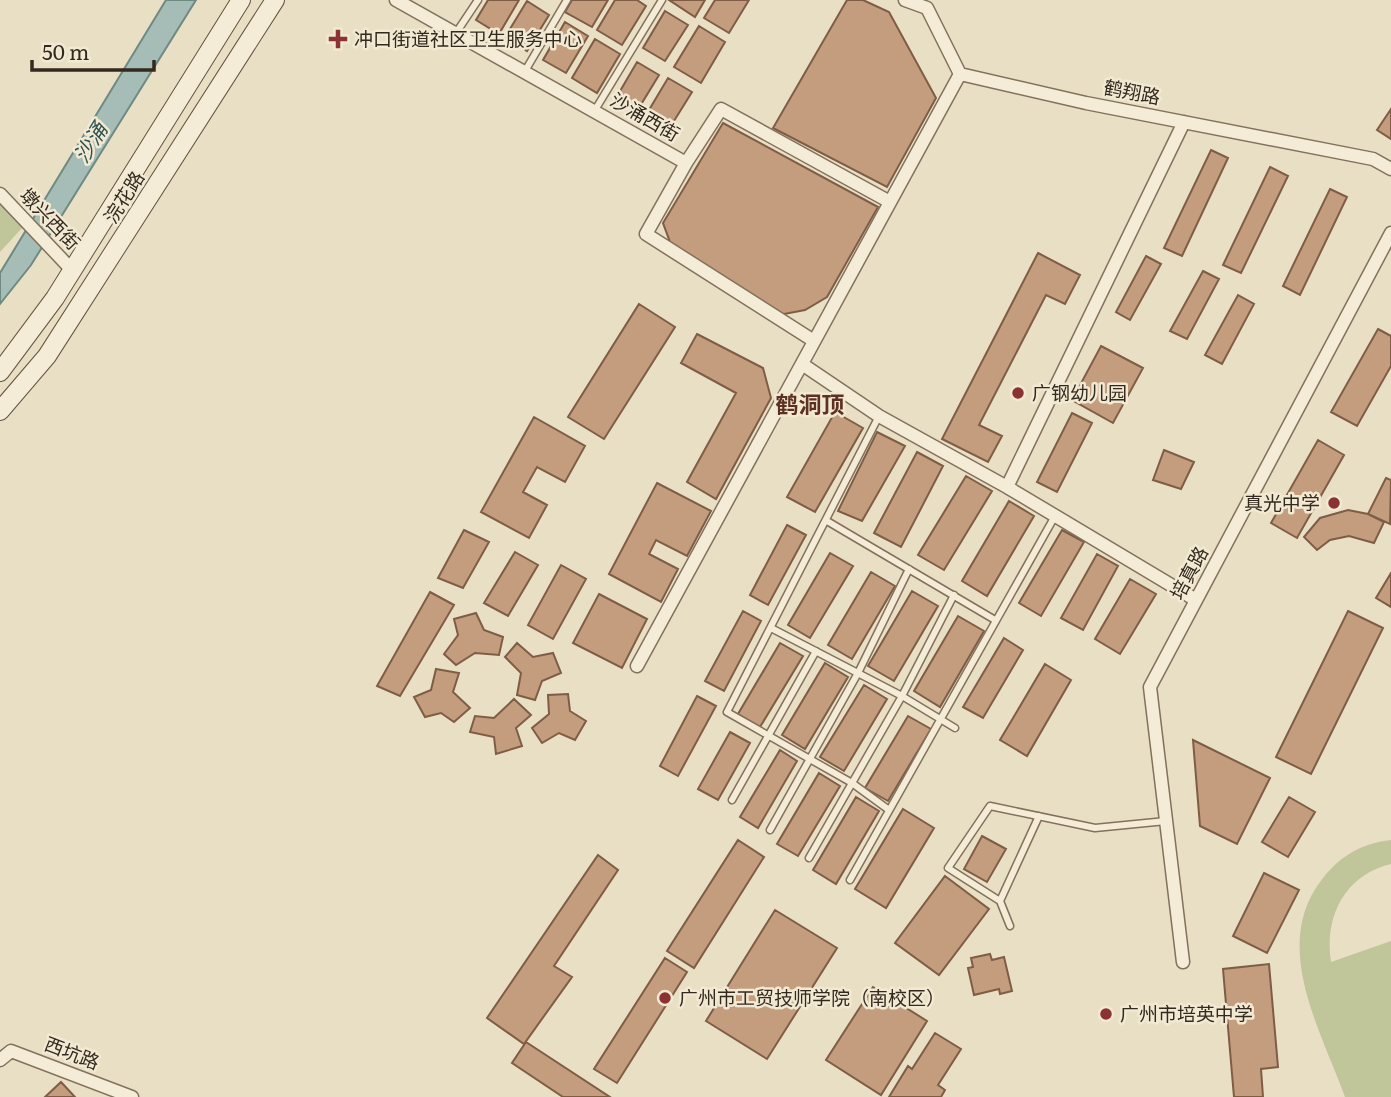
<svg xmlns="http://www.w3.org/2000/svg" width="1391" height="1097" font-family="Literata,'Noto Sans SC',serif">
<style>
.green{fill:#c0c69a}
.water{fill:#a6bdb7;stroke:#6e8a83;stroke-width:2}
.building{fill:#c49c7e;stroke:#7f5d45;stroke-width:2}
.lines{fill:none;stroke-linecap:round;stroke-linejoin:round}
.service-casing{stroke:#82715d;stroke-width:9}
.minor-casing{stroke:#82715d;stroke-width:15}
.secondary-casing{stroke:#645340;stroke-width:20}
.service{stroke:#f5ecd7;stroke-width:6}
.minor{stroke:#f5ecd7;stroke-width:12}
.secondary{stroke:#f5ecd7;stroke-width:18}
.poi-dot{fill:#8b3333;stroke:#f2e9d3;stroke-width:2.5}
.labels{text-anchor:middle;stroke-width:5;stroke-linejoin:round;paint-order:stroke}
.poi-label{font-size:19px;fill:#34291f;stroke:#f2e9d3;text-anchor:start}
.street-label{font-size:19px;fill:#34291f;stroke:#f2e9d3}
.water-label{font-size:21px;font-style:italic;fill:#305250;stroke:#f2e9d3}
.quarter-label{font-size:23px;font-weight:bold;fill:#5c3023;stroke:#f2e9d3}
</style>
<rect width="100%" height="100%" fill="#e9dfc5"/>
<!-- green -->
<path class="green" d="M0,203L23,227L0,252Z
M1391,840V864C1344,875 1324,918 1331,962L1391,941V1097H1345C1320,1028 1270,944 1323,878C1341,855 1363,843 1391,840Z"/>
<!-- water -->
<path class="water" d="M166,0H196L31,265L0,304V273Z"/>
<!-- building -->
<path class="building" d="M488,0H519L499,34L476,20Z
M572,0H608L592,27L565,12Z
M615,0H637L646,6L622,45L597,30Z
M669,0H705L695,17Z
M715,0H749L729,33L704,18Z
M847,0H863L889,12L936,98L887,187L773,128Z
M527,1L549,15L527,51L505,37Z
M665,11L688,25L665,61L643,48Z
M565,22L588,36L566,73L543,60Z
M699,26L725,42L701,83L674,67Z
M595,39L620,54L597,93L572,78Z
M637,62L659,75L637,111L616,98Z
M668,78L692,92L669,129L646,115Z
M1391,109V139L1377,130Z
M723,123L878,207L827,297L805,310L779,315L670,242L663,223Z
M1211,150L1228,158L1182,256L1164,248Z
M1270,167L1288,176L1241,273L1223,265Z
M1330,189L1347,197L1300,295L1283,286Z
M1038,253L1080,275L1065,304L1046,295L979,425L1002,436L988,462L942,439Z
M1146,256L1161,264L1130,320L1116,312Z
M1203,271L1219,279L1187,339L1170,331Z
M1238,295L1254,304L1222,364L1205,355Z
M639,304L675,327L604,439L568,417Z
M1378,329L1391,336V366L1357,426L1331,412Z
M697,334L763,368L771,398L716,499L687,482L736,393L681,363Z
M1101,346L1143,368L1113,423L1072,400Z
M835,412L863,428L815,512L787,497Z
M1072,413L1092,423L1057,492L1037,482Z
M534,417L585,446L565,482L537,467L523,492L547,505L529,538L481,512Z
M877,432L905,446L862,521L838,511Z
M1318,440L1344,455L1297,538L1271,523Z
M1164,450L1194,462L1181,489L1153,480Z
M917,452L943,466L901,547L874,533Z
M966,476L992,491L944,570L918,555Z
M1386,478L1391,480L1390,524L1368,514Z
M657,483L711,511L687,556L656,540L649,554L678,569L661,602L609,574Z
M1009,501L1034,516L987,596L962,581Z
M1348,510L1368,514L1384,522L1374,543L1349,536L1330,540L1317,550L1304,537L1320,518Z
M787,525L806,535L768,605L750,595Z
M464,530L489,542L463,588L438,578Z
M1062,530L1084,542L1041,616L1019,603Z
M515,552L538,565L508,616L484,603Z
M830,553L853,566L810,638L788,625Z
M1097,554L1118,566L1083,630L1061,618Z
M561,565L586,579L553,639L528,625Z
M871,572L895,586L852,659L828,645Z
M1391,573V607L1376,598Z
M1130,579L1156,594L1120,654L1095,639Z
M912,591L938,606L894,681L868,666Z
M430,592L454,605L400,696L377,686Z
M599,594L647,619L622,668L573,643Z
M743,611L761,621L724,691L705,681Z
M1348,611L1383,628L1311,774L1276,757Z
M476,613L484,630L503,637L499,655L475,653L456,665L444,654L458,635L454,619Z
M958,616L984,631L940,707L914,691Z
M1004,638L1023,650L983,718L963,707Z
M517,643L533,657L553,653L561,673L542,681L535,700L517,695L521,673L505,657Z
M780,643L803,656L760,727L738,714Z
M825,663L848,677L805,749L782,735Z
M1045,664L1071,680L1027,756L1000,740Z
M436,669L459,673L453,692L470,708L454,722L441,713L425,717L414,697L431,690Z
M864,685L887,699L844,771L820,757Z
M568,694L570,711L586,721L575,740L559,733L542,743L532,728L549,714L548,695Z
M697,696L716,706L678,776L660,766Z
M514,699L531,715L516,728L522,746L496,754L494,737L470,732L475,716L494,718Z
M908,716L931,729L888,801L865,788Z
M730,732L750,743L718,800L698,789Z
M1193,740L1270,778L1237,844L1200,826Z
M780,750L797,761L758,828L740,817Z
M819,773L840,786L798,856L777,844Z
M856,797L879,811L836,884L813,870Z
M1289,797L1315,812L1288,857L1262,842Z
M903,809L934,828L886,908L855,889Z
M982,836L1006,849L987,882L964,869Z
M738,840L764,857L694,968L667,951Z
M598,855L618,870L554,966L572,977L524,1044L487,1018Z
M1264,873L1299,890L1267,953L1233,936Z
M945,876L989,909L939,975L895,943Z
M775,910L837,948L767,1059L706,1021Z
M990,954L992,960L1004,957L1012,991L1000,994L999,989L974,995L968,968L973,967L971,958Z
M665,958L687,972L617,1083L594,1069Z
M1269,964L1278,1067L1261,1069L1263,1097H1234L1223,969Z
M873,987L927,1021L881,1095L826,1060Z
M935,1033L961,1049L938,1085L945,1090L941,1097H889L908,1066L912,1069Z
M526,1042L610,1097H563L512,1063Z
M61,1082L75,1097H45Z"/>
<g class="lines">
<!-- service casing -->
<g class="service-casing">
<path id="service" d="M456,33L478,0
M525,71L567,0
M595,110L662,0
M879,416L727,712L852,783L889,810
M827,521L995,620
M771,628L902,696L955,728
M732,800L816,651
M770,830L858,673L909,569
M809,858L902,696L954,595
M850,880L1055,516
M1000,901L1039,816
M1010,926L1000,901L948,868L990,806L1095,828L1166,821"/>
</g>
<!-- minor casing -->
<g class="minor-casing">
<path id="minor" d="M396,0L686,163L721,109L890,202
M905,0L927,8L960,74L1086,103L1373,159L1391,169
M686,163L646,234L814,341
M0,194L72,270
M802,364L879,416L1007,487L1196,600
M1007,487L1184,122
M637,666L960,74
M1183,962L1150,687L1391,233
M0,1060L11,1051L132,1097"/>
</g>
<!-- secondary casing -->
<g class="secondary-casing">
<path id="secondary" d="M0,372L55,298L241,0
M0,411L47,356L275,0"/>
</g>
<!-- service -->
<use href="#service" class="service"/>
<!-- minor -->
<use href="#minor" class="minor"/>
<!-- secondary -->
<use href="#secondary" class="secondary"/>
</g>
<!-- markers -->
<g class="poi-dot">
<path d="M334.5 28.5h7v7h7v7h-7v7h-7v-7h-7v-7h7z"/>
<circle cx="1018" cy="393" r="7"/>
<circle cx="1334" cy="503" r="7"/>
<circle cx="665" cy="998" r="7"/>
<circle cx="1106" cy="1014" r="7"/>
</g>
<g class="labels">
<!-- poi labels -->
<g class="poi-label">
<text x="354" y="46">冲口街道社区卫生服务中心</text>
<text x="1032" y="400">广钢幼儿园</text>
<text x="1320" y="510" text-anchor="end">真光中学</text>
<text x="679" y="1005">广州市工贸技师学院（南校区）</text>
<text x="1120" y="1021">广州市培英中学</text>
</g>
<!-- street labels -->
<g class="street-label">
<text transform="translate(1132 92) rotate(11)" y="7">鹤翔路</text>
<text transform="translate(645 117) rotate(30)" y="7">沙涌西街</text>
<text transform="translate(124 197) rotate(-58)" y="7">浣花路</text>
<text transform="translate(50 219) rotate(46)" y="7">墩兴西街</text>
<text transform="translate(1189 573) rotate(-62)" y="7">培真路</text>
<text transform="translate(72 1053) rotate(21)" y="7">西坑路</text>
</g>
<!-- water labels -->
<g class="water-label">
<text transform="translate(91 143) rotate(-58)" y="7">沙涌</text>
</g>
<!-- quarter labels -->
<g class="quarter-label">
<text x="810" y="413">鹤洞顶</text>
</g>
</g>
<!-- scale -->
<path d="M32 60v10h122v-10" fill="none" stroke="#34291f" stroke-width="3.5"/>
<text x="42" y="60" font-size="21" fill="#34291f" stroke="#f2e9d3" stroke-width="5" paint-order="stroke">50 m</text>
</svg>
